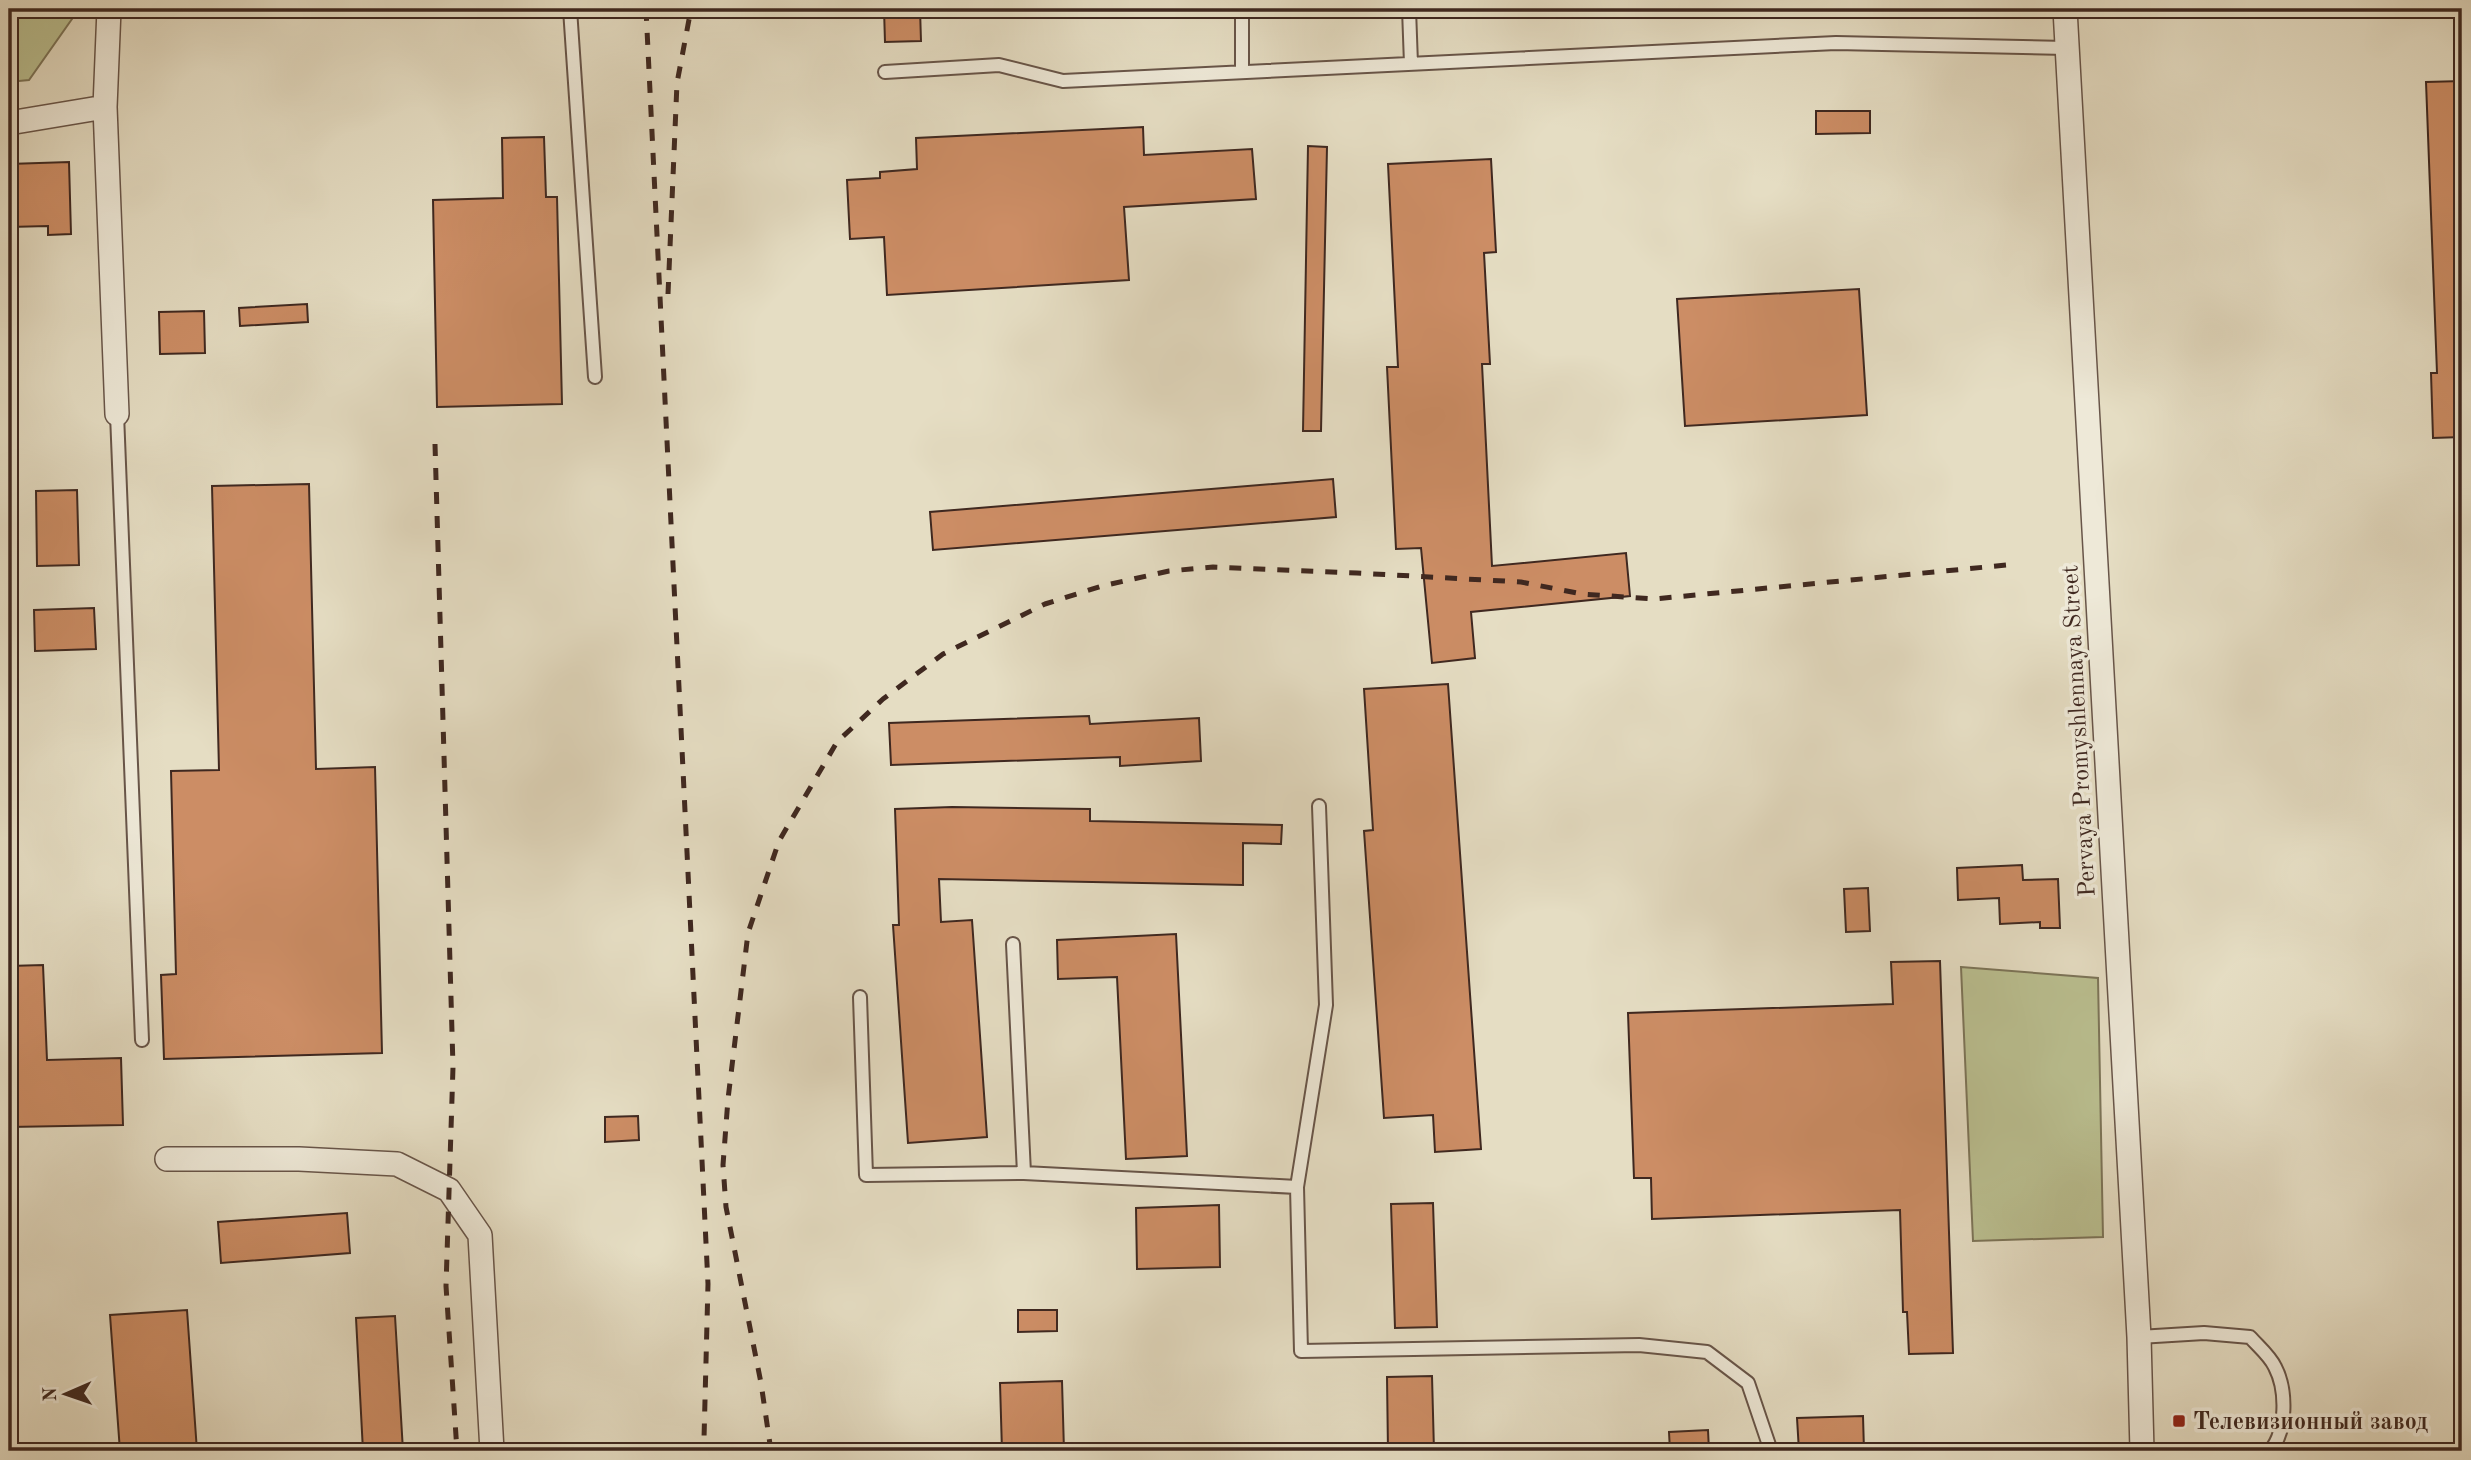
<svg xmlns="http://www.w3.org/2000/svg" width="2471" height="1460" font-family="'Old Standard TT',serif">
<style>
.green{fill:#babf90;stroke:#7c7458;stroke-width:2}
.building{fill:#cc8d65;stroke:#3f2820;stroke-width:2}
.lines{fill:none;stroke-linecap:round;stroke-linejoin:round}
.lane-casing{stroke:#685549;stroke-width:16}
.street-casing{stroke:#685549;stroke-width:26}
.lane{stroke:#eee9d8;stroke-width:12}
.street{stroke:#eee9d8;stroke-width:23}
.rail{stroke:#3f2820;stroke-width:5;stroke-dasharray:12 12;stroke-linecap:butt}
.poi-dot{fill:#8f2418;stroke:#eee9d8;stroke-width:2.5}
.labels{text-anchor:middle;stroke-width:7;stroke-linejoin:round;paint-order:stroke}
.street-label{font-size:24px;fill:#3f2820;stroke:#eee9d8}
.poi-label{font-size:24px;font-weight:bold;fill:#3f2820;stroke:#eee9d8;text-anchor:start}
</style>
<rect width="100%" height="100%" fill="#e5ddc3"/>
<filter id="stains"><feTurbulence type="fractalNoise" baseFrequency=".00286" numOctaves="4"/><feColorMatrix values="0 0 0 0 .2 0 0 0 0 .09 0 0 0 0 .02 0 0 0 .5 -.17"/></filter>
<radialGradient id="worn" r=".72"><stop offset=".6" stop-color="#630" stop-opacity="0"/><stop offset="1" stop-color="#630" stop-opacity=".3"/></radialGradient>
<!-- green -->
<path class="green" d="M9,9H79L29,80L9,82Z
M1961,967L2098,978L2103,1237L1973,1241Z"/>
<!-- building -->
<path class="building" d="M884,9H920L921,41L885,42Z
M2462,81V437L2433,438L2431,373H2437L2426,82Z
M1816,111H1870V133L1816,134Z
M1143,127L1144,155L1252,149L1256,199L1124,207L1129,280L887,295L884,237L850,239L847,180L880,178V172L917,169L916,138Z
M544,137L546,197H557L562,404L437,407L433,200L503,198L502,138Z
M1308,146L1327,147L1321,431H1303Z
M1491,159L1496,252L1484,253L1490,364H1482L1492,566L1626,553L1630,596L1471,612L1475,658L1432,663L1421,548L1396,549L1387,367H1398L1388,164Z
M69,162L71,234L48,235V226L9,227V164Z
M1859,289L1867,415L1685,426L1677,299Z
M307,304L308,322L240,326L239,308Z
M204,311L205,353L160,354L159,312Z
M1333,479L1336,517L933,550L930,512Z
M309,484L316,769L375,767L382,1053L164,1059L161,975L176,974L171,771L219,770L212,486Z
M77,490L79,565L37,566L36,491Z
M94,608L96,649L35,651L34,610Z
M1448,684L1481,1149L1435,1152L1433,1115L1384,1118L1364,831L1373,830L1364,689Z
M1089,716L1090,724L1199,718L1201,761L1120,766V757L891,765L889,723Z
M952,807L1090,809V821L1282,825L1281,844L1243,843V885L939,879L941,922L972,920L987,1137L908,1143L893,925H899L895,809Z
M2022,865L2023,880L2058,879L2060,928H2040V922L2000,924L1999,898L1958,900L1957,868Z
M1868,888L1870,931L1846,932L1844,889Z
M1176,934L1187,1156L1126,1159L1117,977L1058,979L1057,940Z
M1940,961L1953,1353L1909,1354L1907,1312H1903L1900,1210L1652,1219L1651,1178H1634L1628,1013L1893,1004L1891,962Z
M43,965L47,1060L121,1058L123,1125L9,1127V966Z
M638,1116L639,1140L605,1142V1117Z
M1433,1203L1437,1327L1395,1328L1391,1204Z
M1219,1205L1220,1267L1137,1269L1136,1208Z
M347,1213L350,1253L221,1263L218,1222Z
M187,1310L197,1451H120L110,1315Z
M1018,1310H1057V1331L1018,1332Z
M395,1316L403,1451H363L356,1318Z
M1432,1376L1434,1451H1388L1387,1377Z
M1062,1381L1064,1451H1002L1000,1383Z
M1863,1416L1864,1451H1799L1797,1418Z
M1708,1430L1709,1451H1670L1669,1432Z"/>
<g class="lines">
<!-- lane casing -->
<g class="lane-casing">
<path id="lane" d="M570,9L595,377
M1242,9V72
M1409,9L1411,64
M885,72L999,65L1063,81L1836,43L2066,48
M117,414L142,1040
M1319,806L1326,1005L1297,1187L1301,1351L1639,1345L1707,1352L1748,1383L1771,1451
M1013,944L1024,1173L1297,1187
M860,997L866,1175L1024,1173
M2139,1337L2204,1333L2250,1337C2258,1346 2270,1356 2275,1367C2287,1390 2287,1431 2270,1451"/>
</g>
<!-- street casing -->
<g class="street-casing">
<path id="street" d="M109,9L105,107L117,414
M2065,9L2139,1337L2142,1451
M9,123L105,107
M167,1159H299L397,1164L449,1190L480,1235L492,1451"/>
</g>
<!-- lane -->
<use href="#lane" class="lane"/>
<!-- street -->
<use href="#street" class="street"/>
<!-- rail -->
<path class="rail" d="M646,9L708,1284L704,1439L702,1451
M668,294L677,83L691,9
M435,444L453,1067L446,1286L457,1451
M771,1451L761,1383L726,1207L723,1165L728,1099L748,933L779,841L837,742L883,699L943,654L1045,604L1102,586L1169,571L1213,567L1357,573L1521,582L1582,594L1654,599L2017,564"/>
</g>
<!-- markers -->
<rect class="poi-dot" x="2172" y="1414" width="14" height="14" rx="3.5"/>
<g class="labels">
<!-- street labels -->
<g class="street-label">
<text transform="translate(2078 731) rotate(-93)" y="8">Pervaya Promyshlennaya Street</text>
</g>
<!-- poi labels -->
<g class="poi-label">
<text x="2193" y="1429">Телевизионный завод</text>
</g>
</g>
<!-- margin -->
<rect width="2471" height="1460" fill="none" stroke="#e5ddc3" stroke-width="35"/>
<rect x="10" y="10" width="2450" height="1439" fill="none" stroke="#3f2820" stroke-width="3.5"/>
<rect x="18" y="18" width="2436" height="1425" fill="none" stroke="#3f2820" stroke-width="2"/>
<!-- north arrow -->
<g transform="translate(66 1394) rotate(268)" stroke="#eee9d8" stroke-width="5" paint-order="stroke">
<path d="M0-5L12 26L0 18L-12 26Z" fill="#3f2820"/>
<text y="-10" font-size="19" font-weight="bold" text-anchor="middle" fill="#3f2820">N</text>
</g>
<rect width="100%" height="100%" filter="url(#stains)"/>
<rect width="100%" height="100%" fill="url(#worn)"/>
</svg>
